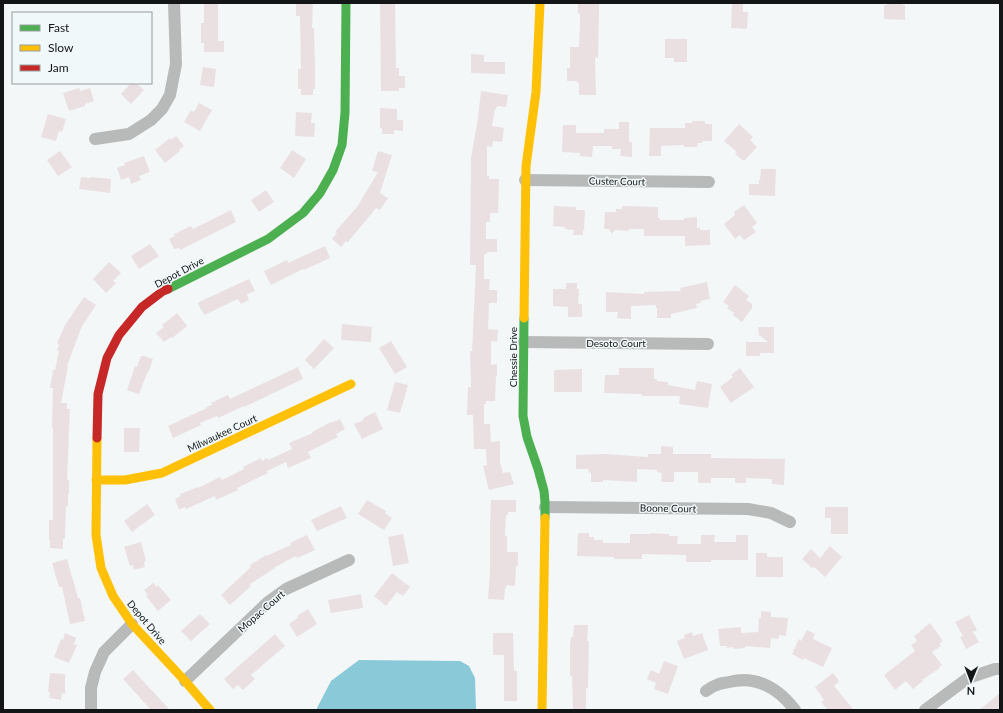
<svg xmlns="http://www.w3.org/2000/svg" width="1003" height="713" font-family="Lato,sans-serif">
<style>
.water{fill:#89c9d8}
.building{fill:#eae0e2}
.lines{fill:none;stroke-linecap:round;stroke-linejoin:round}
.street{stroke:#b8baba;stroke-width:12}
.fast{stroke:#4caf50;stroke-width:9}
.slow{stroke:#ffc107;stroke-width:9}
.jam{stroke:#c62828;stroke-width:9}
.labels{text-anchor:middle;stroke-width:3;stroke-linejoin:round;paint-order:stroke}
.street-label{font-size:10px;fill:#131516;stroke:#f1f8fa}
</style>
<rect width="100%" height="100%" fill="#f3f7f8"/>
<!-- water -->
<path class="water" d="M359,660L460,661L469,666L475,678L476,710H317V708L331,681Z"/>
<!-- building -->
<path class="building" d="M204,3H218V41H224V52H204V43H201V23H204Z
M296,3H313L312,28H314L315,69V89H313V95H301V89H298V69H301L300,16H296Z
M380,3H395L396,68H399V76H405V88H399V91H381Z
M578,3H599V11L598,58L595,57L596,95H579V83H577V81H567V68H570V47H579L580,24V13L578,14Z
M732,3H743V12H748L747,29L731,28Z
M887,3H903V5H905V20L884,19V5H887Z
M665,39H687V62H674V58H665Z
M471,54L484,55V62H505V74L471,73Z
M203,67L216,69L214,87L200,85Z
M131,83H136L144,90L131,104L121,94Z
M79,88L80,91L90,88L94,101L85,104V106L69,111L63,93Z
M481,91L508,95L506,107L497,106L496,109H495L492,126L504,128L502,142L493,141L492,147L487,146V176H489V179H499L498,213H490V222H486V239H497V252H487V254H484V279H490L489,290H497V303H489L488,329L498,330L497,342L491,341V365L497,364V376H496L495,401H486V404H484V424H490L491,442L500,441V462L503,473L510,472L514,484L489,490L483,466L487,465L486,449H474L473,415H467L468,387H471L470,351H472L476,265H470L471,158L478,118Z
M199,103L212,110L200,131L184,122L191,110L194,112Z
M380,108L397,109V120H403V131L394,130V134H382V128H380Z
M296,112L312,113L311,123H315L314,137L295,136Z
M48,114L66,119L62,132L59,131L56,141L41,137Z
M692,121H705V124H712V141H702V143H698L697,147H684V145L661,146V156H649L650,128H685V123H692Z
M619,122H629V142H632V157L620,156L621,149H612V146H593L592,157L580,156V153L562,152L563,125H576V133H604V129H619Z
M739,124L753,137L750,140L757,147L745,160H742L735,154L737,152L724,141Z
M176,136L184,146L179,150L180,151L165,163L155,150L170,138L171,140Z
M292,150L306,159L294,178L280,168Z
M60,151L72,167L60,175L58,176L47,160Z
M378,151L392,155L380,193L388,198L380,210L376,208L372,213L348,242L346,241L341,247L332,239L337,233L335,232L357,207L378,172L372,171Z
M144,156L150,172L139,176L141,180L131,184L129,177L121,180L117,168L125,165L124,163Z
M761,169H776L775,196L749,195V184H759V180H760Z
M81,177L90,178L91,177L111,179L110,193L79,189Z
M266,190L274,202L259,212L251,200Z
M744,205L757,223L752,227L756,232L744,240L740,235L735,239L724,224L735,215L734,212Z
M554,206L576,207V210H585L584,230H583V235H573L574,230L565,229V227L553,226Z
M622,206L658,207V218H660V220H684V218L697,217V228H700V230H710V245L685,246V236H644V229H629L628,231L615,230L612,234L609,229H604L605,212H616V209H622Z
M231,210L236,222L180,250L179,248L174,249L169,239L175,236L174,234L191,226L193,229Z
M150,244L159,256L139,269L131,256Z
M325,246L330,258L304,270L303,269L271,285L264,271L287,260L288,263Z
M109,262L121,273L113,281L116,283L106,293L93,279Z
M249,279L255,291L247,294L249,300L241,304L238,299L204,315L198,304L199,302Z
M707,282L710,299L700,301L701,303L696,304L697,308L671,314V318H657V308H656V305L631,306V319L617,318L618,312H606V292L644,294V292L681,291L680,288Z
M566,283H577V289H579L578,304H582V317H568V307L553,306V289H566Z
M735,285L749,296L746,300L752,304V308L742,322L733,315L734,313L727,308L729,306L723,302Z
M84,297L96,305L82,326L67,366H68L61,403H67V409H70L67,480H69V494H68V506H66L65,539H63V549L50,548V540H49V520H53V428H52L53,388H50L53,370H55L59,351L57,350L59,344L57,343L65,325Z
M177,313L187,326L172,338L171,337L164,342L156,333L164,327L162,325Z
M342,324L372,327L371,342L341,340Z
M758,327H774V353H760V356H746V342H768L759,335Z
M324,339L334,348L314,369L305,360Z
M391,341L407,367L395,374L379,348Z
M141,356H144L153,359L149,371H148L139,394L127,390L135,366L137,367Z
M298,367L303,379L244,407V406L218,418L217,416L200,423L201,425L173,438L168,426L207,408L206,407L212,405L211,403L228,395L230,399Z
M619,368H654V379H657V381L668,382V385L695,390L697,381L712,384L708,408L679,404L680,396H642V394L604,393L605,375H619Z
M740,368L754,387L731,403L720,387L733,377L731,375Z
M582,369V392H554V370Z
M395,382L408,385L400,413L387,410Z
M375,412L383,429L362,439L354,424L364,420L363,418Z
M340,419L345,429L336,434L338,437L308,452L311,458L288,468L286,462L267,471L268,473L237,488L238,490L216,500L215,496L186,509L185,507L179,510L175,499L181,496L180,494L198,487V488L220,477L222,480L244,469L243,467L261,458L262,461L267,458L268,460L292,449L289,443L313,433L312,432L331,422V423Z
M124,428H140L139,452H124Z
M661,446L673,447V454H711V458L785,459L784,485L772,484V479L746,478V483H735V478H711V483H698V472H674V482H661L662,473L657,472V470L637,469V482L603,480V482H591V472L589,473L588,469H576V455L604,454L648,457V454H661Z
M367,500L386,511L385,513L392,518L384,530L358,514Z
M491,500H516V512H508V515H506L505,536H507V552H518V566H516L515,586L507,585L506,588H505L504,600L488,599L490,572V527Z
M147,504L155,515L132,532L124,521Z
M341,506L347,518L317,531L311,520Z
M825,507H848V534H831V518H825Z
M578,533H589V537H594V540H603V543H630V534H650V533L669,534V536H678L677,544H701V535H715L714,542H736V535H748V560H711V562H686V555L642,554V559H614V557L577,556Z
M403,534L409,563L393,566L388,537Z
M307,535L315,550L297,558L296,556L275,567V568L250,584L251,586L230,605L221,595L251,567L250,565L266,555L267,556L273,553L291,545L290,543Z
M141,542L146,561L144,562L145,567L134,570L133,565L130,566L124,547Z
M830,546L842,557L825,577L814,567L812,568L802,559L811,549L820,558Z
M756,553H767V557H783V577H756Z
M67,559L78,598H80L85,621L70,624L62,587H59L52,563Z
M392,573L410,587L403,596L397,592L386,606L374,596Z
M153,583L157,587L158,585L171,600L158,611L146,596L148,595L144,590Z
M361,594L363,608L331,613L328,600Z
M308,609L317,624L297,637L289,624L298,618L297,616Z
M761,611L771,612V617L788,618L786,636L779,635V639L771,638L770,648L745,646V648L734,649L733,647L727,648V646H720L718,629L741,627V633L758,632L759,618H761Z
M200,614L210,624L191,641L181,631Z
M969,615L977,630L973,632L979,642L966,649L960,637L963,636L955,622Z
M930,623L943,641L939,644L941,646L932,652L942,665L939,667L940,668L922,680L923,681L913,689L906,681L895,690L884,675L915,651L911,645L917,641L914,636L920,632V631Z
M574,625H588L587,641H589L588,688H586V710H573L572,676H570V646L571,637H573Z
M807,630L815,634L813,639L832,648L823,667L804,658L803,660L792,654L799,639L801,641Z
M692,632L693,636L702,633L708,650L684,659L677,641L685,638L684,635Z
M65,633L76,638L74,644L77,645L69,663L54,657L61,639L63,640Z
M493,633H513L514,671H517V701H504V655H493Z
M275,634L285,646L251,675L255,679L243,690L238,685L233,689L224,679Z
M664,661L678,666L668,694L654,689L656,683L647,679L651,670L659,674Z
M133,670L170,710H151L123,679Z
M50,673L65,674V694L62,693L61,700L49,698L50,692H48Z
M833,673L839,681L834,686L854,710H828L821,702L824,700L815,687Z
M1000,693V710H979Z"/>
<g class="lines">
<!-- street -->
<path class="street" d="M95,139L129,134L151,120L162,109L170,95L176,64L174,3
M525,180L709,182
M524,342L708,344
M545,507L748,509L771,513L790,522
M185,681L268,602L286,589L349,560
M706,691C709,689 713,686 717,685C720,683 725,683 729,682C757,675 778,688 795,710
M91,710V688L95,672L104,652L132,624
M925,710L968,678L995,669H1000"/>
<!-- fast -->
<path class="fast" d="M168,289L268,239L303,213L320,193L333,170L342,145L345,113L346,3
M524,318L523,416L527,437L538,469L544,491L545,502V518"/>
<!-- slow -->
<path class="slow" d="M524,318L526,166L536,92L540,3
M97,438L96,535L101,568L113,596L132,624L185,681L210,710
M96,480H125L162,473L351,384
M542,710L545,518"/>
<!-- jam -->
<path class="jam" d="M97,438L98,394L107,358L119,335L142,307L163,291L168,289"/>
</g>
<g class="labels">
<!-- street labels -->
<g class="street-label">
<text transform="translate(617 181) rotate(1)" y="4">Custer Court</text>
<text transform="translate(179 272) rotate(-28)" y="4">Depot Drive</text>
<text x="616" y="347">Desoto Court</text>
<text transform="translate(513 357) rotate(-90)" y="4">Chessie Drive</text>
<text transform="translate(222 433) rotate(-25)" y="4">Milwaukee Court</text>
<text transform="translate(668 508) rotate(1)" y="4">Boone Court</text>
<text transform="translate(261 611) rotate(-41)" y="4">Mopac Court</text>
<text transform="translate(147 622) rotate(50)" y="4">Depot Drive</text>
</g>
</g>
<!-- border -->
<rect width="1003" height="713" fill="none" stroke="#131516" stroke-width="8"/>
<!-- legend -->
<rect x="12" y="12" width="140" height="72" fill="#f1f8fa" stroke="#989d9f"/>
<rect x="20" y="25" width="20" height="6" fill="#4caf50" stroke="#989d9f"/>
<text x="48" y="32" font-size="12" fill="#131516">Fast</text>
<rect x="20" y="45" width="20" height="6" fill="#ffc107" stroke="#989d9f"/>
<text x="48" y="52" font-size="12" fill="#131516">Slow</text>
<rect x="20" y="65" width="20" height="6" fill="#c62828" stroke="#989d9f"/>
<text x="48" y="72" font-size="12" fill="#131516">Jam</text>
<!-- north arrow -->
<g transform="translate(971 681) rotate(181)" stroke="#f1f8fa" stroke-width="3" paint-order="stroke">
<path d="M0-3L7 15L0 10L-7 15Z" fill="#131516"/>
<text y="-6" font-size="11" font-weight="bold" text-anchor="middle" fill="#131516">N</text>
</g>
</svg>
